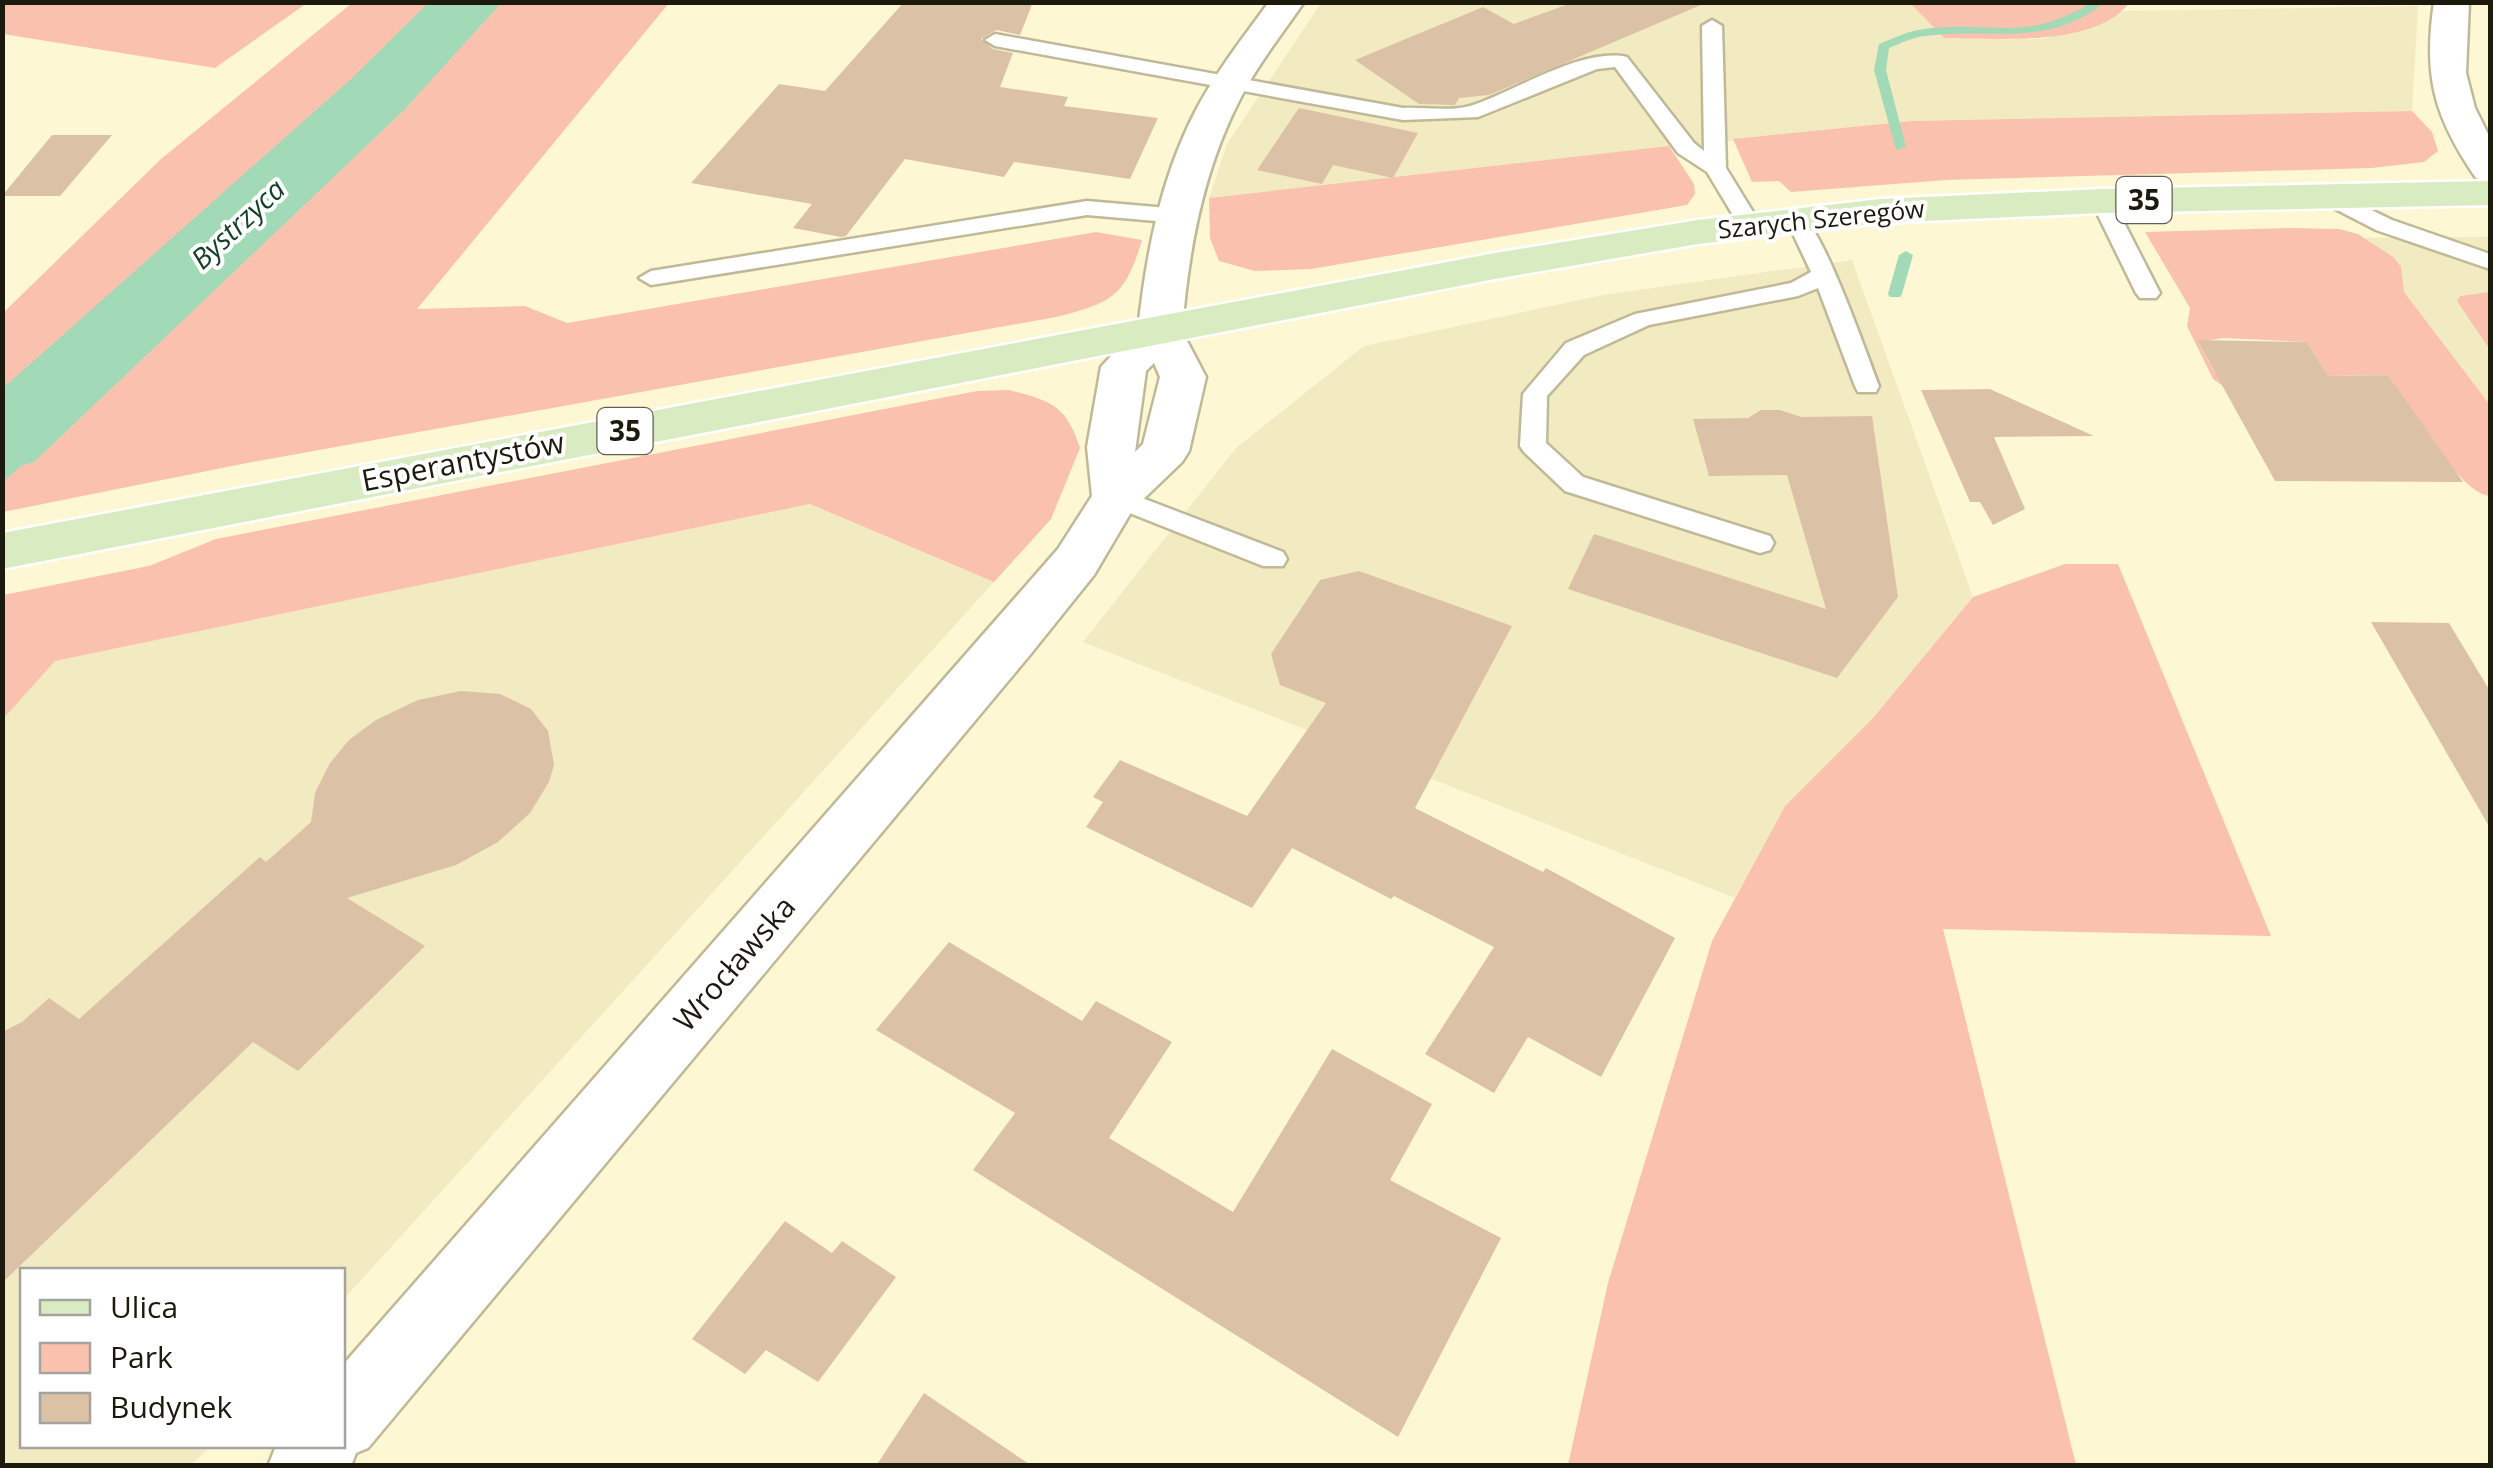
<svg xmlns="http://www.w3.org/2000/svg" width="2493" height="1468" font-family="'Open Sans',sans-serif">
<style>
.built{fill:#f2eac0}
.green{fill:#fac2ae}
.water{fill:#a2dab7}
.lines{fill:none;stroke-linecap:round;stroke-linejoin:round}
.stream{fill:#a2dab7;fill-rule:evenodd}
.river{fill:#a2dab7;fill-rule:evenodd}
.building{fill:#dbc2a7}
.service-casing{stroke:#c0b998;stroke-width:5}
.minor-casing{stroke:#c0b998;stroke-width:5}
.tertiary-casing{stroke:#c0b998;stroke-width:5}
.primary-casing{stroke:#fff;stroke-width:5}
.service{fill:#fff;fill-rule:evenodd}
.minor{fill:#fff;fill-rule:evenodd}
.tertiary{fill:#fff;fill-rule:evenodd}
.primary{fill:#d9ecc1;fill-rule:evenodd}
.labels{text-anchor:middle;stroke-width:8;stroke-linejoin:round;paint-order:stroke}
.far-street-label{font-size:25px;fill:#1c190d;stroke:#fff}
.shield{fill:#fff;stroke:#605e56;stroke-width:2.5}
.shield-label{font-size:28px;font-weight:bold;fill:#1c190d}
.far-water-label{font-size:28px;font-style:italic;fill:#144029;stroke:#fff}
.street-label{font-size:30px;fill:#1c190d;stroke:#fff}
</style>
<rect width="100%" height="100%" fill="#fef7d4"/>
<!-- built -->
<path class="built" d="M1321,3H1910L1944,38L2042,39L2087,27L2122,11L2418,6L2412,111L1912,121L1209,198L1227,144Z
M2490,237V481L2308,238Z
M1852,260L1973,597L1873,718L1785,806L1735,898L1083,642L1236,448L1364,346L1603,295Z
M810,504L994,582L343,1300L342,1270H22V1446H210L192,1465L3,1466V719L54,661Z"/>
<!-- green -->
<path class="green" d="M2,3L3,2L307,3L215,68L3,34Z
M352,3H669L417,309L525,306L567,323L1096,232L1142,240C1125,297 1112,303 1056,317L247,463L3,512V313L161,159Z
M1910,3H2129C2095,48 1995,38 1944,38Z
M2412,111L2432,132L2438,151L2424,162L2372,168L1946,180L1791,192L1779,181L1752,182L1733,139L1912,121Z
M1669,146L1694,184L1695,194L1687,205L1311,269L1255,271L1219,261L1210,238L1209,198Z
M2288,228L2339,229L2358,234L2393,257L2401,267L2404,292L2490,405V496C2459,494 2407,402 2388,375L2328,376L2307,342L2223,338L2198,342L2215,373L2238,374L2223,386L2213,379L2187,326L2190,308L2145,232Z
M2490,292V350L2457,301L2460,296Z
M1009,390C1051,401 1066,405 1080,448L1051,519L994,582L810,504L55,661L3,719V595L149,566L216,539L977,391Z
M2065,564H2118L2271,936L1943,929L2076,1465H1568L1608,1283L1712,941L1785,806L1873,718L1973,597Z"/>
<!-- water -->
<path class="water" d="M27,373L105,390L3,482V394Z"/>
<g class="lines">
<!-- stream -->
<path class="stream" d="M2092,2H2105C2047,49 1992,27 1926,36C1913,37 1901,43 1889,48L1886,70L1906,147L1896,150L1874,70L1879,44C1894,38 1908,31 1924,29C1991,20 2026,44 2092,2Z
M1906,251L1913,255L1902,294L1900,297H1890L1888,294L1899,255Z"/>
<!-- river -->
<path class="river" d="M429,2H502L404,110L34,462L2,471V389L352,78Z"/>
</g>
<!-- building -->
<path class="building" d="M904,2H1033L1020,35L996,30L981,39L993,49L1013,53L1000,87L1068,97L1064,106L1158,118L1130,179L1014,162L1004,177L905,159L846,236L841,237L793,228L812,204L691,183L779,84L825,91Z
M1574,2H1708L1489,95L1459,98L1455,105L1419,104L1355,60L1483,7L1514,24Z
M1299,108L1418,133L1393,178L1333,165L1322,184L1257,170Z
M52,135H112L60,196H2Z
M2197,340L2307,342L2328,376L2388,375L2463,482L2275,481Z
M1990,389L2094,436L1994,437L2025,509L1993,525L1980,502H1970L1921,390Z
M1761,410H1780L1801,417L1872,416L1898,597L1837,678L1568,589L1594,534L1826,609L1787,475L1709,476L1693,419L1748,418Z
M1359,571L1512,626L1415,808L1543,872L1546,868L1675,938L1601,1077L1528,1037L1494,1093L1425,1054L1494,947L1394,896L1391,899L1292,848L1252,908L1086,827L1103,802L1093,797L1120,760L1247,816L1326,703L1280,685L1271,654L1320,580Z
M2371,622L2449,623L2490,691V828Z
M461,691L500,694L531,709L548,731L554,765L549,782L530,813L498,842L456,865L347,898L425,946L298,1071L253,1042L2,1283V1032L22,1022L49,998L79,1019L260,857L266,862L311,822L315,793L330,763L349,740L376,720L418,700Z
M949,942L1082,1021L1096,1001L1172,1042L1109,1138L1233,1212L1332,1049L1432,1104L1390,1180L1501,1238L1398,1437L973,1170L1015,1113L876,1030Z
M785,1221L832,1253L842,1241L896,1277L818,1382L766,1350L745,1374L692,1339Z
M924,1393L1032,1466H876Z"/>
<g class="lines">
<!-- service casing -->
<g class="service-casing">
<path id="service" d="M1712,20L1722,26L1726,168L1761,225L1750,232L1742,230L1707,172L1678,153L1615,67L1597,69L1478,117L1403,120L995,46L985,40L995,34L1403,108C1424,107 1453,112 1473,105C1516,91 1582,47 1627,57L1694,143L1704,151L1702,26Z
M2328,189L2392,220L2490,254V269L2376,230L2320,201L2317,196L2320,191Z
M2102,194L2113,201L2160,293L2156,298H2140L2136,293L2091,201Z
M1087,201L1179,209L1190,216L1179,223L1087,215L651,285L639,278L651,271Z
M1797,212C1820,218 1868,358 1879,386L1876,392H1858L1855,386L1818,288L1798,296L1649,325L1584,355L1547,396L1546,443L1583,477L1770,536L1774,543L1770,550L1760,553L1565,491L1524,452L1520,446L1523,394L1566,343L1635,314L1791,283L1811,272L1786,219Z
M1116,488L1283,552L1287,559L1283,566H1263L1107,504L1103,497L1107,490Z"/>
</g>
<!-- minor casing -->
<g class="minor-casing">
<path id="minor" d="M1269,2H1304C1285,30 1264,56 1247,86C1205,161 1189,244 1182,330L1176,340L1160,344L1144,340L1138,330C1146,255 1160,180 1195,112C1215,73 1243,38 1269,2Z
M2434,2H2469L2466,73L2475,108L2490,138V182L2476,178C2434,117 2423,76 2434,2Z"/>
</g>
<!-- tertiary casing -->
<g class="tertiary-casing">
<path id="tertiary" d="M1160,316L1176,320L1206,377L1189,451L1182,462L1133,509L1094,575L1029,656L368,1448L356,1453L351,1466H268L276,1446H342V1366L1058,549L1092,496L1087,447L1101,367L1144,320ZM1154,363L1160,377L1143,444L1135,452L1146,371Z"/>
</g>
<!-- primary casing -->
<g class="primary-casing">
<path id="primary" d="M2490,181V205L2102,213L1880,223L1698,244L1495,279L2,569V533L1495,253L1698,220L1880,199L2102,189Z"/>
</g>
<!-- service -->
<use href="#service" class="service"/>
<!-- minor -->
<use href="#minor" class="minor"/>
<!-- tertiary -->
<use href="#tertiary" class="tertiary"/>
<!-- primary -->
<use href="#primary" class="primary"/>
</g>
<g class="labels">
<!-- far-street labels -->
<g class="far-street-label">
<text transform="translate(1821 219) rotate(-6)" y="9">Szarych Szeregów</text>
</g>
<!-- shield labels -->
<g class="shield">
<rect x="2116.5" y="177" width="55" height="46" rx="8"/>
<rect x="597.5" y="408" width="55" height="46" rx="8"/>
</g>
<g class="shield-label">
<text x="2144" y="210">35</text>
<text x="625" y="441">35</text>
</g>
<!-- far-water labels -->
<g class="far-water-label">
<text transform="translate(238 224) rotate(-43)" y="10">Bystrzyca</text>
</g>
<!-- street labels -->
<g class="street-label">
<text transform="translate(463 462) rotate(-11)" y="10">Esperantystów</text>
<text transform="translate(735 964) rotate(-49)" y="10">Wrocławska</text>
</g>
</g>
<!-- border -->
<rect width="2493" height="1468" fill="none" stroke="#1c190d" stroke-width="10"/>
<!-- legend -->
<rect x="20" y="1268" width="325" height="180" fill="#ffffff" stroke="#a4a39e" stroke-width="2.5"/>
<rect x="40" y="1300" width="50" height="15" fill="#d9ecc1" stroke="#a4a39e" stroke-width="2.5"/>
<text x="110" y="1318" font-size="30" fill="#1c190d">Ulica</text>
<rect x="40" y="1343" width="50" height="30" fill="#fac2ae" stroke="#a4a39e" stroke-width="2.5"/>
<text x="110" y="1368" font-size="30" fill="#1c190d">Park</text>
<rect x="40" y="1393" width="50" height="30" fill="#dbc2a7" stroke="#a4a39e" stroke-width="2.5"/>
<text x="110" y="1418" font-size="30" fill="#1c190d">Budynek</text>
</svg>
